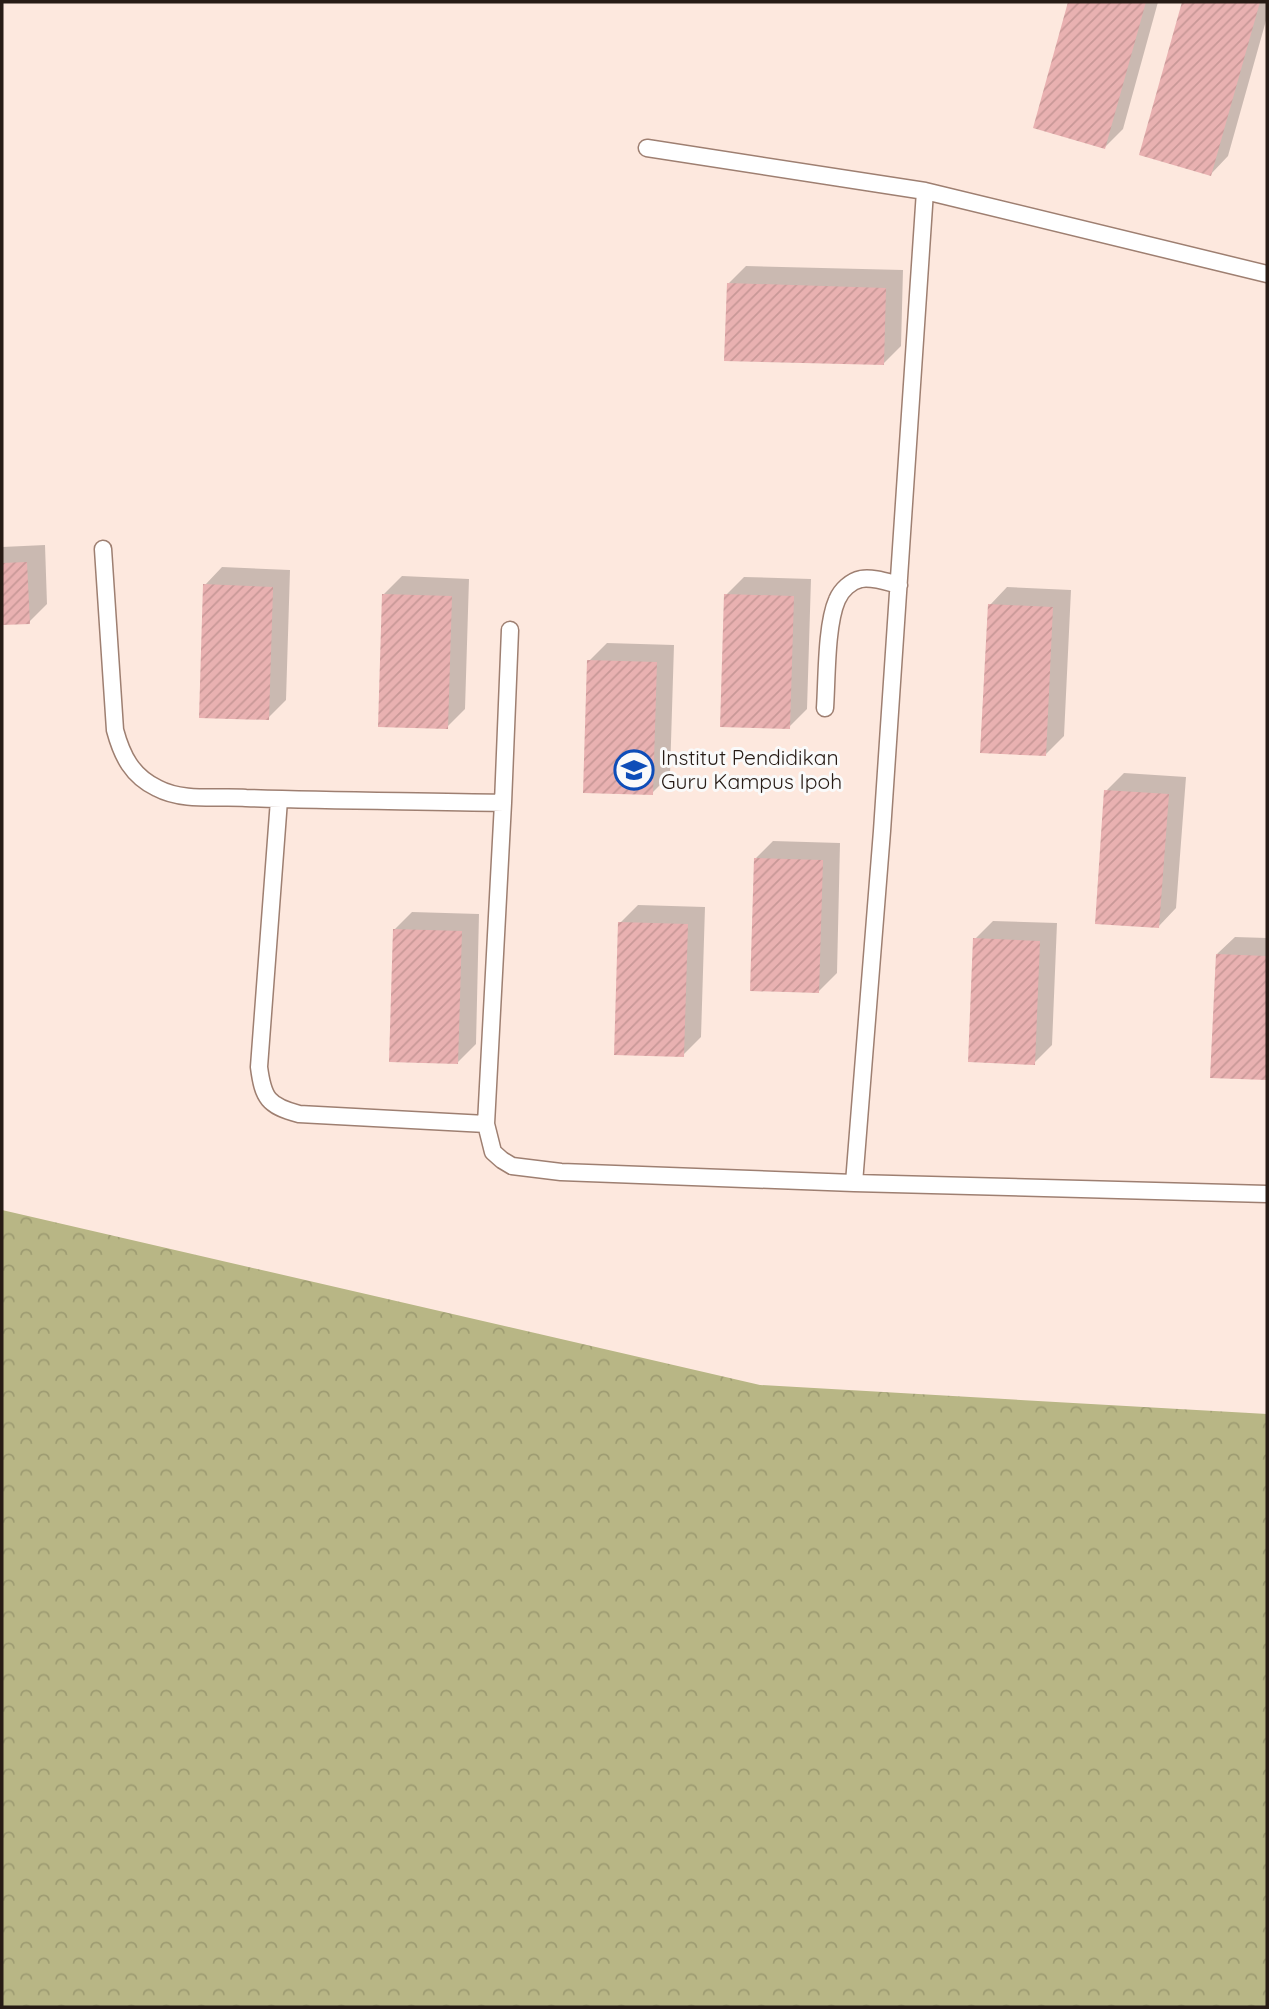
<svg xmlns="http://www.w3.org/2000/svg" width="1269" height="2009" font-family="Quicksand,sans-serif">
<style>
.forest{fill:url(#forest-crowns)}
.shadow{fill:#0003}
.building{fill:url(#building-hatch)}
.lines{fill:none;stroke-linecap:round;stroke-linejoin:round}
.lane-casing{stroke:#9e7f71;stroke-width:19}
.lane{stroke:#fff;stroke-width:16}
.labels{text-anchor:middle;stroke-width:6;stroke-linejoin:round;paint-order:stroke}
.poi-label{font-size:21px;fill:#271b15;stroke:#fafafa;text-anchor:start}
</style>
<defs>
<pattern id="forest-crowns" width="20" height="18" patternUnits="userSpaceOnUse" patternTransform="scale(1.75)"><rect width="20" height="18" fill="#b8b685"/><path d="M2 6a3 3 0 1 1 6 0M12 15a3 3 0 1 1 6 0" fill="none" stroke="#9e9c72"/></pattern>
<pattern id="building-hatch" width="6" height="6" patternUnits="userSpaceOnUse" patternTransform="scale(1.75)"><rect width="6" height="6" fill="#e9b1b1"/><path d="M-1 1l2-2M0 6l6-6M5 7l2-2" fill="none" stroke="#c89897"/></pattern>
</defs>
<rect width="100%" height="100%" fill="#fde8de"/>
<!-- forest -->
<path class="forest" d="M2,1210L760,1385L1267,1414V2007H2Z"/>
<!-- shadow -->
<path class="shadow" d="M1070,2H1158L1123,129L1105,147L1035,127Z
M1184,2H1267V17L1228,156L1211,174L1141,154Z
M746,266L903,270L901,346L883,364L728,284Z
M45,545L47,604L29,622L2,623V547Z
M222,567L290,570L286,700L268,718L205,585Z
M402,576L469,579L465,709L447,727L384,594Z
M744,577L811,579L807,709L789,727L726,595Z
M1007,587L1071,590L1064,736L1046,754L990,605Z
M607,643L674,645L670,775L652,793L589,661Z
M1124,773L1186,777L1176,908L1159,926L1106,791Z
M773,841L840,843L837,973L819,991L755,859Z
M638,905L705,907L701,1037L683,1055L620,923Z
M412,912L479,914L476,1044L458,1062L394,930Z
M993,921L1057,923L1052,1045L1034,1063L975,939Z
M1235,937L1267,938V1078L1212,1076L1217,954Z"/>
<!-- building -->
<path class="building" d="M1068,2H1146L1105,149L1033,128Z
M1182,2H1260L1211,176L1139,155Z
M727,283L886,288L884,365L724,361Z
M27,562L30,624L2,625V563Z
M203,584L273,587L269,720L199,718Z
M382,594L452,596L448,729L378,727Z
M724,594L794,596L790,729L720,727Z
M988,604L1053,607L1046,756L980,753Z
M587,660L657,662L653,795L583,793Z
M1104,790L1169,794L1159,928L1095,924Z
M754,858L823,860L819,993L750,991Z
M618,922L688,924L684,1057L614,1055Z
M393,929L462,931L458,1064L389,1062Z
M973,938L1040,941L1035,1065L968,1062Z
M1216,954L1267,956V1080L1210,1078Z"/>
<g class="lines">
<!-- lane casing -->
<g class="lane-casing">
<path id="lane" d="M647,148L925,191L1267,274
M103,549L115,730C122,756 132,776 157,788C183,802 218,796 246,798C332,801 418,801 503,803
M510,630L503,803L486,1124L493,1152L502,1160L512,1166L561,1172L854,1183L1267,1194
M825,708C827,679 826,625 837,600C841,590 851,581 861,579C873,577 887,582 899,585
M279,800L259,1067C263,1098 268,1106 299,1114L486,1124
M854,1183L882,831L925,191"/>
</g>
<!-- lane -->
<use href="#lane" class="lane"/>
</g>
<!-- icons -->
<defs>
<g id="university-ring" transform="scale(2.0125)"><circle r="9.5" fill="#fafafa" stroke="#0e4db8" stroke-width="1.5"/><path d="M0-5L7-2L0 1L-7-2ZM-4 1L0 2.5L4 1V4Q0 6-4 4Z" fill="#0e4db8"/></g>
</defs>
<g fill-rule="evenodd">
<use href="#university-ring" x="634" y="770"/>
</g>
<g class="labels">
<!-- poi labels -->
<g class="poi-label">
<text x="661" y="765">Institut Pendidikan<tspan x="661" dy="24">Guru Kampus Ipoh</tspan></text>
</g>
</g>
<!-- border -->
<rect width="1269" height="2009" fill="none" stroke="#271b15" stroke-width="7"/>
</svg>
